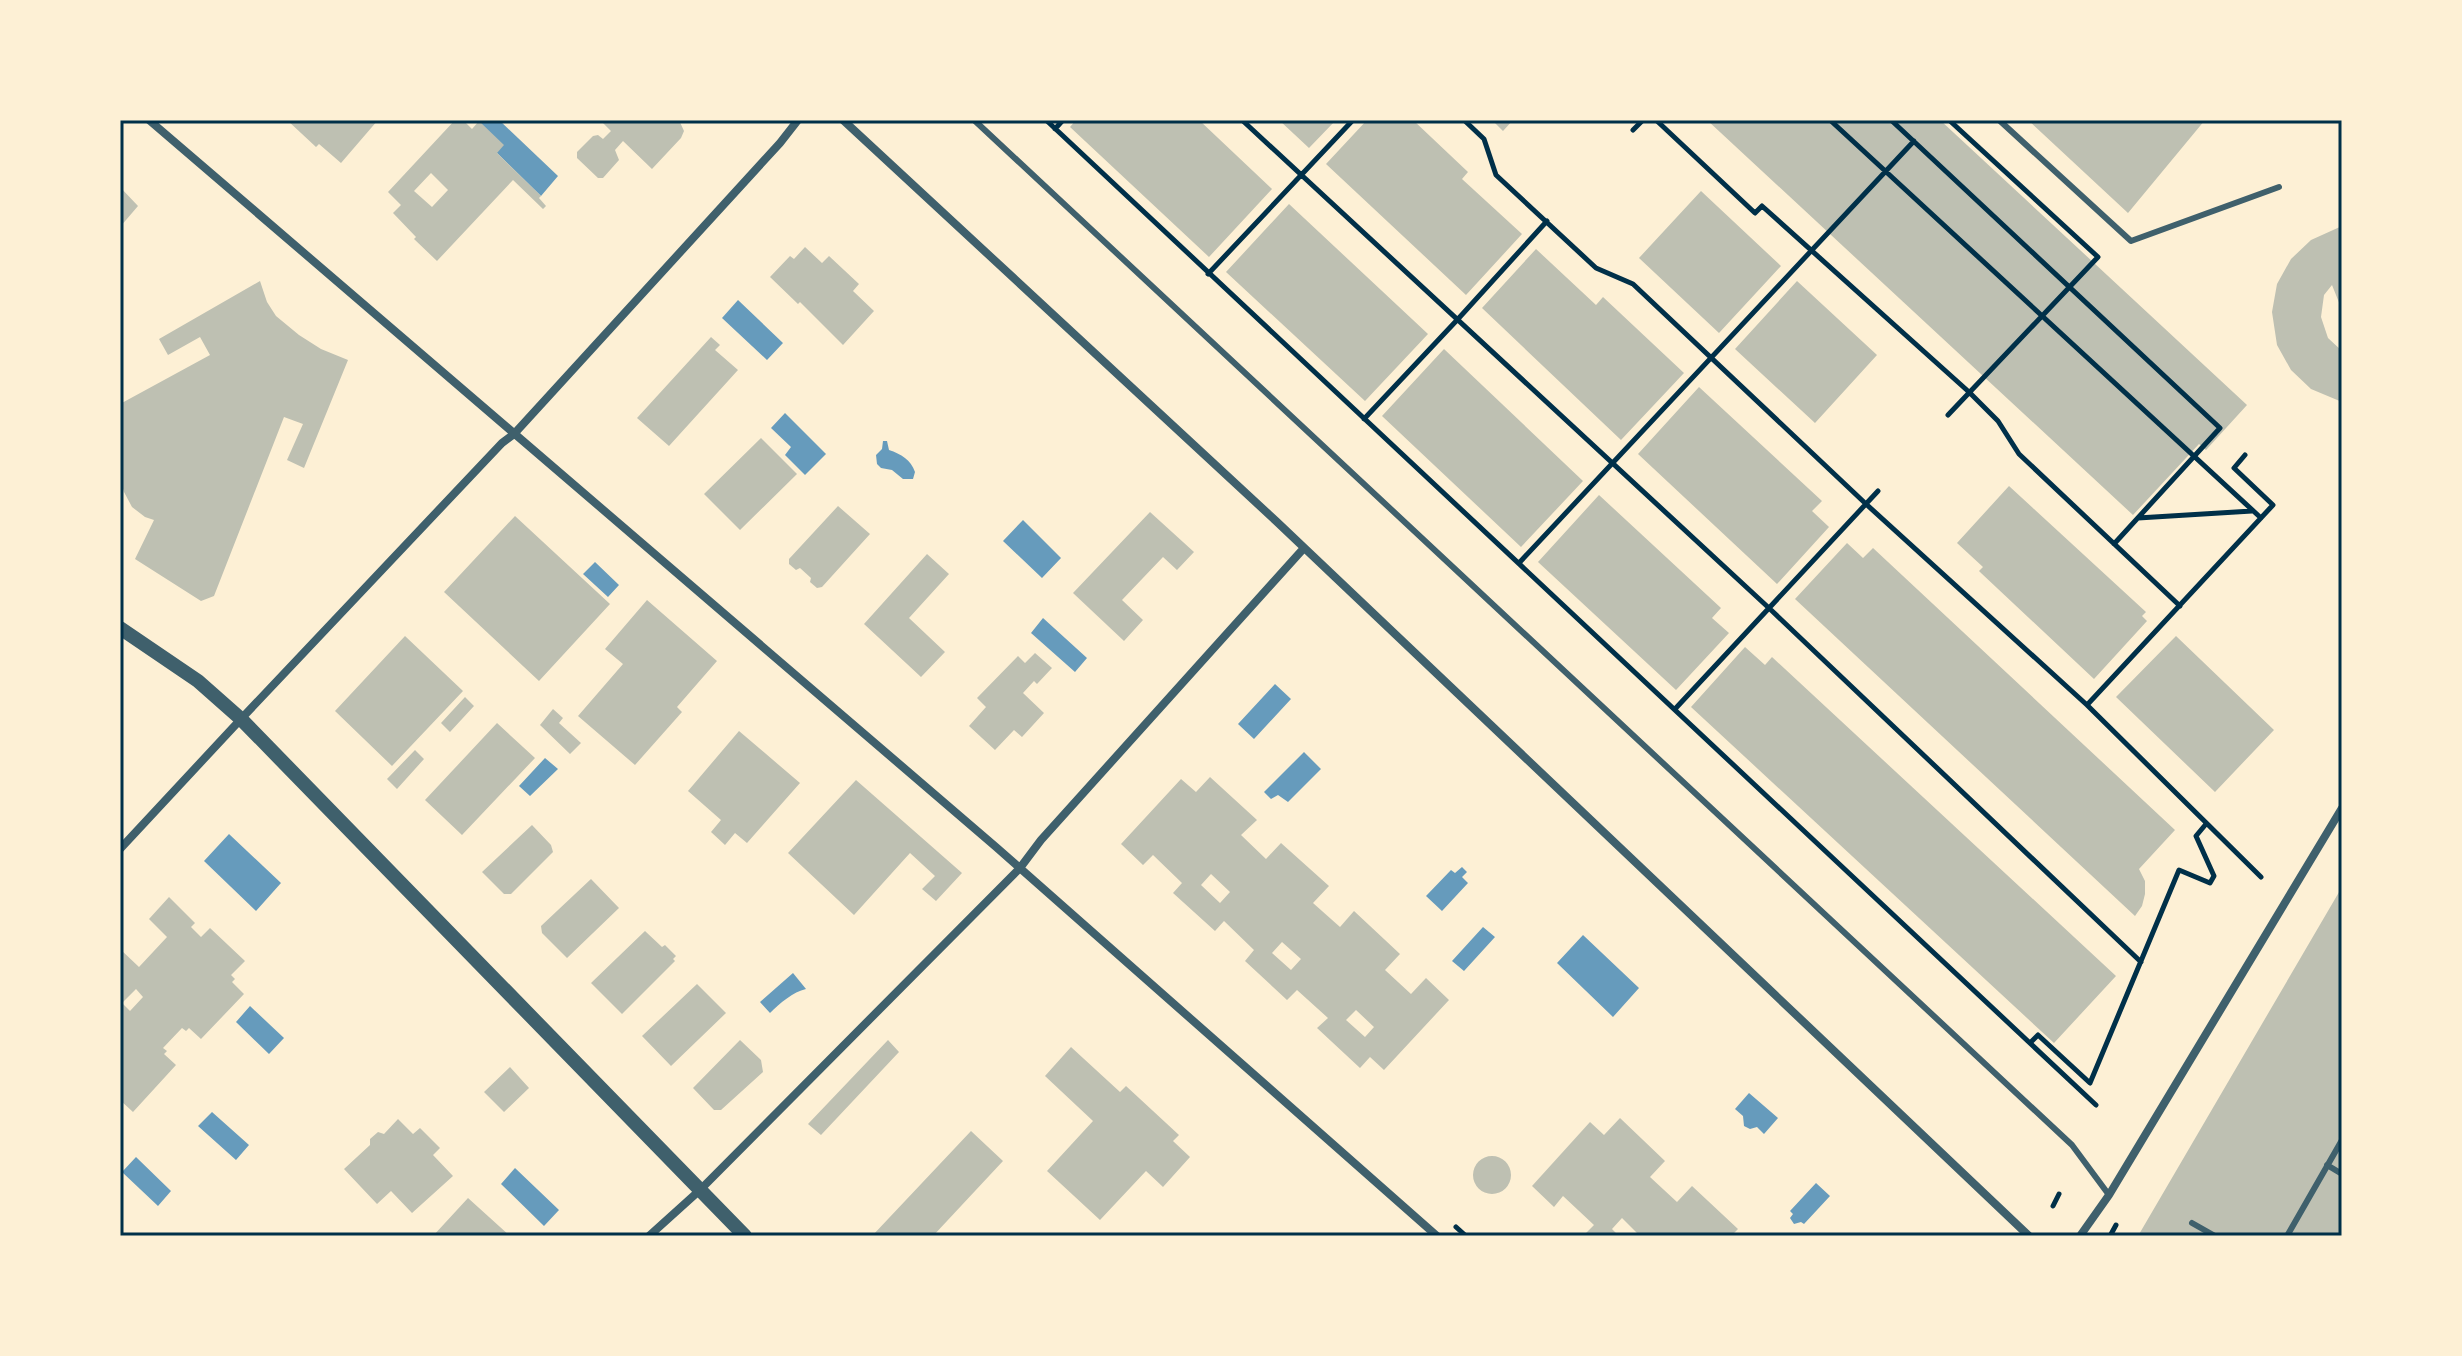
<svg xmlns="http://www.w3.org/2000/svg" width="2462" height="1356" font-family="Overpass,sans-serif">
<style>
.water{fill:#669bbc}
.building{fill:#bec0b2;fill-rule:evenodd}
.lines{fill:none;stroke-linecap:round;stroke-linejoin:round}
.path{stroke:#003049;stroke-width:5}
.service{stroke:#3f606c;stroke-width:6}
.minor{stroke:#3f606c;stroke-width:8}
.tertiary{stroke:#3f606c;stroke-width:14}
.neatline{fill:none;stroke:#003049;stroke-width:3}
</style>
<rect width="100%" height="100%" fill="#fdf0d5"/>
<!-- water -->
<path class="water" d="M481,120H499L558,176L541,196L497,153L479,121Z
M738,300L783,343L767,360L722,318Z
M785,413L826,454L805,475L785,455L791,447L771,428Z
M883,441H887L889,450C901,454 911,460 915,472L913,479H903L892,470L881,468L877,464L876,455L882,449Z
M1023,520L1061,558L1042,578L1003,541Z
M595,562L619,585L608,597L583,574Z
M1043,618L1087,658L1075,672L1031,633Z
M1275,684L1291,699L1254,739L1238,724Z
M1304,752L1321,769L1288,802L1278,795L1271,799L1264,792Z
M545,758L558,769L530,796L519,786Z
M229,834L281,883L256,911L204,861Z
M1462,867L1467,872L1462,877L1468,883L1442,911L1426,896L1451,870L1455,873Z
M1483,927L1495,937L1464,971L1452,961Z
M1583,935L1639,988L1613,1017L1557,963Z
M793,973L806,989C793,992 780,1003 770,1013L760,1002Z
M250,1006L284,1038L269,1054L236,1022Z
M1749,1093L1778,1118L1764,1134L1757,1127L1750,1129L1744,1126L1743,1116L1735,1109Z
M212,1112L249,1145L236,1160L198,1126Z
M136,1157L171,1191L158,1206L122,1172Z
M515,1168L559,1210L544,1226L501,1184Z
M1816,1183L1830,1196L1804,1224L1801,1222L1794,1224L1790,1218L1793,1214L1790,1211Z"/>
<!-- building -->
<path class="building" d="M287,120H378L341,163L319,144L316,147Z
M455,120H463L472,129L479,121L504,145L497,153L541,196L539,198L546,206L543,209L513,180L437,261L414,239L416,237L393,213L401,205L388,192ZM431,173L448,190L432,207L414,191Z
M600,120H679L684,131L681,138L652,169L623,141L615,150L619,160L603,178H598L577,158V152L593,136L598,135L603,139L611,131Z
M1076,120H1199L1272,189L1209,257L1070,127Z
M1279,120H1336L1309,148Z
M1367,120H1413L1468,172L1462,179L1522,234L1466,295L1326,164Z
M1492,120H1513L1503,131Z
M1707,120H1940L2247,405L2206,450L2199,444L2133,515Z
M2028,120H2205L2128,213Z
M120,187L138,206L120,227Z
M1701,191L1781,266L1719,333L1639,258Z
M1289,204L1428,334L1365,401L1226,272Z
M2342,226V310L2332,285L2324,295L2321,317L2328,338L2342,351V402L2311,389L2291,370L2277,345L2272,312L2277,284L2291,259L2311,240Z
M805,247L822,263L829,256L859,284L853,291L874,311L843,345L800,302L798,304L770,277L790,256L794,259Z
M1536,249L1596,305L1603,297L1684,373L1621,440L1482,308Z
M260,281L267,302L276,316L299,335L321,349L348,360L304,468L287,460L303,424L284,417L214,596L201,601L135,559L154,520L145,517L132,507L124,492L121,482L120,484V404L210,355L200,337L168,355L159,339Z
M1797,281L1877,355L1815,423L1735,349Z
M711,337L720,345L715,350L738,370L669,446L637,418Z
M1444,349L1583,481L1521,547L1382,416Z
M1699,387L1822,501L1812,511L1829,527L1777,584L1638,454Z
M761,438L797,474L740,530L704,494Z
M2009,486L2146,612L2142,616L2147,621L2094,679L1981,573L1979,571L1983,567L1957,543Z
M1599,495L1721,608L1712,618L1729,633L1676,690L1538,562Z
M838,506L870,534L822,587L817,588L810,582L811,578L800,568L796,570L789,564V559Z
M1150,512L1194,552L1177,570L1163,557L1122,600L1143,620L1124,641L1073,593Z
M515,516L610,604L539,681L444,592Z
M1847,543L1863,558L1873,548L2175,830L2139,869L2145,881V894L2142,906L2135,916L1795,599Z
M927,554L949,574L909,618L945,652L921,677L864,624Z
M647,600L717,661L677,707L682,712L635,765L578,716L623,664L605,649Z
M405,636L463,691L392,766L335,711Z
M2176,636L2274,730L2215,792L2116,697Z
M1745,647L1765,665L1772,657L2116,976L2054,1043L1691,707Z
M1035,653L1052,668L1037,684L1034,681L1023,693L1044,713L1022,737L1014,730L995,750L969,726L986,707L977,698L1018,656L1025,663Z
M465,697L474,706L450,732L441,723Z
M553,709L563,718L559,723L581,743L570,754L540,725Z
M497,723L535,758L462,835L425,800Z
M739,731L800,783L747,843L735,833L725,845L711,832L721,820L688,791Z
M415,750L424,759L397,789L387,779Z
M1210,777L1257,820L1241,835L1266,859L1281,843L1329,886L1313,903L1340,927L1354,911L1400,954L1385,970L1411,994L1426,978L1449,1000L1384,1070L1370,1057L1360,1068L1317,1028L1328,1018L1297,990L1287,1000L1245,961L1254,950L1224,921L1215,931L1173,893L1182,883L1153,855L1143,865L1121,844L1181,779L1196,792ZM1211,874L1230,892L1220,903L1201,885ZM1282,942L1301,959L1291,970L1272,953ZM1356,1010L1374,1027L1365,1037L1346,1020Z
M856,780L962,873L936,901L922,889L935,876L910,853L854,915L788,853Z
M532,825L551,845L553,852L511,894H504L482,872Z
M591,879L619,908L567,958L542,933L541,926Z
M2342,887V1236H2138Z
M169,897L195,923L191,927L201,937L210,928L245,961L231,975L235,979L232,982L244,994L201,1039L189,1028L186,1031L182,1028L163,1048L167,1051L164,1054L176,1065L133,1112L120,1100V949L139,967L167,937L149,919ZM136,989L143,997L130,1011L122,1003Z
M645,931L662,947L665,945L676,956L673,959L675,961L622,1014L591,983Z
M697,984L726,1013L671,1066L642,1036Z
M740,1040L761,1060L763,1072L721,1110H714L693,1088Z
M888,1040L899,1052L821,1135L808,1124Z
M1071,1047L1120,1092L1126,1086L1179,1135L1173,1141L1190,1157L1163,1187L1146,1171L1100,1220L1047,1171L1093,1121L1045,1076Z
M510,1067L529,1088L504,1112L484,1092Z
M1620,1118L1665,1161L1650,1177L1677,1202L1692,1186L1738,1229L1731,1236H1640L1622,1218L1612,1229L1619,1236H1583L1594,1225L1563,1196L1554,1207L1532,1186L1590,1122L1604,1135Z
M398,1119L413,1134L420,1128L440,1148L433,1155L453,1176L412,1213L391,1191L377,1204L344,1169L370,1145V1139L378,1132L384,1134Z
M971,1131L1003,1161L933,1236H872Z
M1473 1175a19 19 0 1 1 38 0a19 19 0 1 1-38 0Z
M468,1198L510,1236H433Z"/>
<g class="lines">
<!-- path -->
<path class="path" d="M1046,120L2096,1105
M1242,120L1770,609L2141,962
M1464,120L1484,139L1496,175L1596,268L1633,284L1866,504L2087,705L2261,877
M1656,120L1755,213L1762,206L1969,392L1998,421L2019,454L2180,606
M1830,120L2261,518
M1891,120L2220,428L2114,544
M1055,129L1063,120
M1633,130L1643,120
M1208,274L1353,120
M1948,415L2098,257L1949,120
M1364,419L1458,319L1547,221
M2138,518L2252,511
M1519,563L1914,141
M2087,705L2273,505L2234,468L2245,455
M1675,709L1878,491
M2030,1043L2038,1035L2090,1083L2179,870L2210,883L2214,876L2196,836L2206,824
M2053,1206L2059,1194
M1456,1227L1466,1236
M2110,1236L2116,1225"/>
<!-- service -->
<path class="service" d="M974,120L2072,1145L2109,1195
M1999,120L2131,241L2279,187
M2327,1165L2342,1174
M2192,1223L2215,1236
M2287,1236L2342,1140"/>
<!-- minor -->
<path class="minor" d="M149,120L996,847L1437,1236
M843,120L1276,521L2029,1236
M120,849L241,719L502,443L514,434L780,143L798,120
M649,1236L700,1190L1020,868L1041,840L1304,548
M2080,1236L2109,1195L2342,808"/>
<!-- tertiary -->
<path class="tertiary" d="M120,628L198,681L241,719L745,1236"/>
</g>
<!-- border -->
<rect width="2462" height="1356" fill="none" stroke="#fdf0d5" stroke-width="244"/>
<rect x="122" y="122" width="2218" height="1112" class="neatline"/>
</svg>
